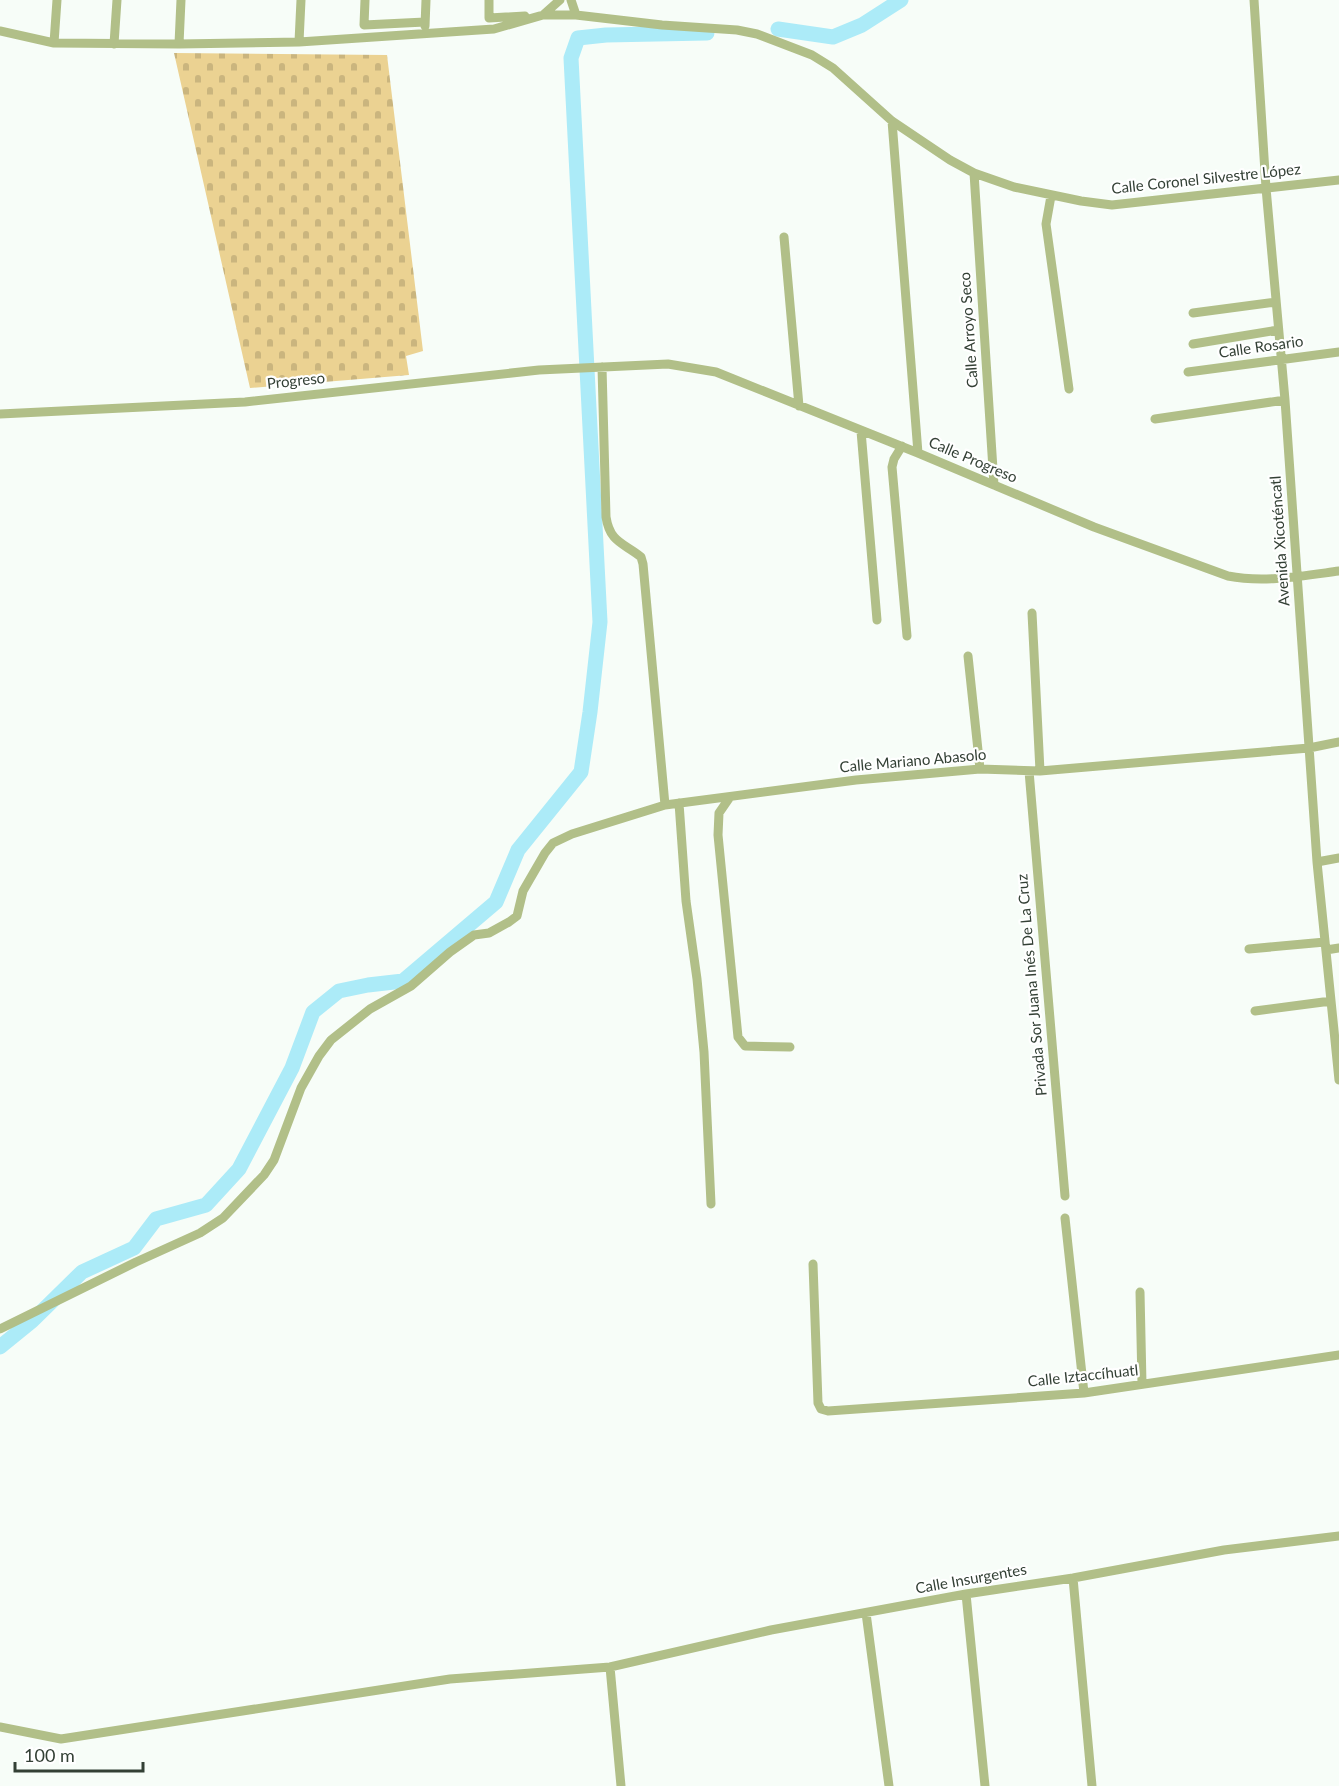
<svg xmlns="http://www.w3.org/2000/svg" width="1339" height="1786" font-family="Lato,sans-serif">
<style>
.cemetery{fill:url(#cemetery-stones)}
.lines{fill:none;stroke-linecap:round;stroke-linejoin:round}
.river{stroke:#acebf8;stroke-width:15}
.minor{stroke:#b1bf88;stroke-width:9}
.labels{text-anchor:middle;stroke-width:4.5;stroke-linejoin:round;paint-order:stroke}
.street-label{font-size:15px;fill:#334035;stroke:#fff}
</style>
<defs>
<pattern id="cemetery-stones" width="16" height="16" patternUnits="userSpaceOnUse" patternTransform="scale(1.5)"><rect width="16" height="16" fill="#ebd292"/><path d="M2 7V4a2 2 0 0 1 4 0v3zM10 15v-3a2 2 0 0 1 4 0v3z" fill="#cab57e"/></pattern>
</defs>
<rect width="100%" height="100%" fill="#f7fdf8"/>
<!-- cemetery -->
<path class="cemetery" d="M174,53L387,55L423,351L406,356L409,375L250,388Z"/>
<g class="lines">
<!-- river -->
<path class="river" d="M778,29L833,37L862,25L901,0
M0,1347L32,1321L82,1272L134,1248L156,1219L206,1205L239,1169L292,1068L313,1012L339,991L368,985L403,981L496,902L518,850L581,772L590,712L600,622L571,58L578,38L606,35L707,33"/>
<!-- minor -->
<path class="minor" d="M365,0L364,25L425,22
M489,0V18L525,16
M571,0L576,15
M1254,0L1266,188L1285,400L1317,862L1339,1080
M543,15L560,0
M425,26L426,0
M0,31L54,43L179,44L299,42L494,29L543,15H576L662,25L737,30L757,34L812,55L833,68L892,121L950,160L974,173L1014,187L1081,201L1112,205L1339,180
M299,42L301,0
M54,43L57,0
M114,44L117,0
M179,44L181,0
M892,121L918,453
M974,173L994,485
M1051,196L1046,224L1069,389
M784,237L799,406
M1193,313L1276,302
M1193,344L1278,330
M602,367L606,517C610,543 624,543 641,557L643,564L665,805
M1188,372L1339,352
M0,414L245,402L539,370L668,364L716,372L918,453L1094,527L1228,576C1264,583 1302,576 1339,571
M1155,419L1285,400
M861,431L877,620
M902,446L894,459L892,467L907,636
M1032,613L1040,771
M968,656L980,769
M1029,771L1065,1196
M730,797L719,813L718,835L738,1037L745,1046L790,1047
M679,803L686,901L697,979L704,1052L711,1204
M1317,862L1339,858
M1249,949L1325,942
M1326,950L1339,948
M1255,1011L1331,1001
M1065,1218L1084,1393
M813,1264L818,1403L821,1409L828,1411L1084,1393L1339,1355
M1140,1292L1142,1384
M0,1329L136,1262L200,1233L223,1218L264,1175L274,1160L301,1088L319,1056L331,1040L370,1009L411,986L450,952L474,935L489,933L509,922L517,916L523,891L545,853L553,843L572,834L665,805L856,780L980,769L1040,771L1309,748L1339,742
M1073,1578L1092,1786
M966,1594L985,1786
M866,1613L889,1786
M610,1667L621,1786
M0,1727L61,1739L450,1679L610,1667L771,1630L966,1594L1073,1578L1224,1550L1339,1536"/>
</g>
<g class="labels">
<!-- street labels -->
<g class="street-label">
<text transform="translate(1206 179) rotate(-6)" y="5">Calle Coronel Silvestre López</text>
<text transform="translate(969 330) rotate(-94)" y="5">Calle Arroyo Seco</text>
<text transform="translate(1261 347) rotate(-8)" y="5">Calle Rosario</text>
<text transform="translate(296 381) rotate(-6)" y="5">Progreso</text>
<text transform="translate(973 460) rotate(23)" y="5">Calle Progreso</text>
<text transform="translate(1280 541) rotate(-94)" y="5">Avenida Xicoténcatl</text>
<text transform="translate(913 761) rotate(-5)" y="5">Calle Mariano Abasolo</text>
<text transform="translate(1032 985) rotate(-95)" y="5">Privada Sor Juana Inés De La Cruz</text>
<text transform="translate(1083 1376) rotate(-6)" y="5">Calle Iztaccíhuatl</text>
<text transform="translate(971 1579) rotate(-10)" y="5">Calle Insurgentes</text>
</g>
</g>
<!-- scale -->
<path d="M15 1762v9h128v-9" fill="none" stroke="#334035" stroke-width="3"/>
<text x="24" y="1762" font-size="18" fill="#334035" stroke="#ffffff" stroke-width="4.5" paint-order="stroke">100 m</text>
</svg>
